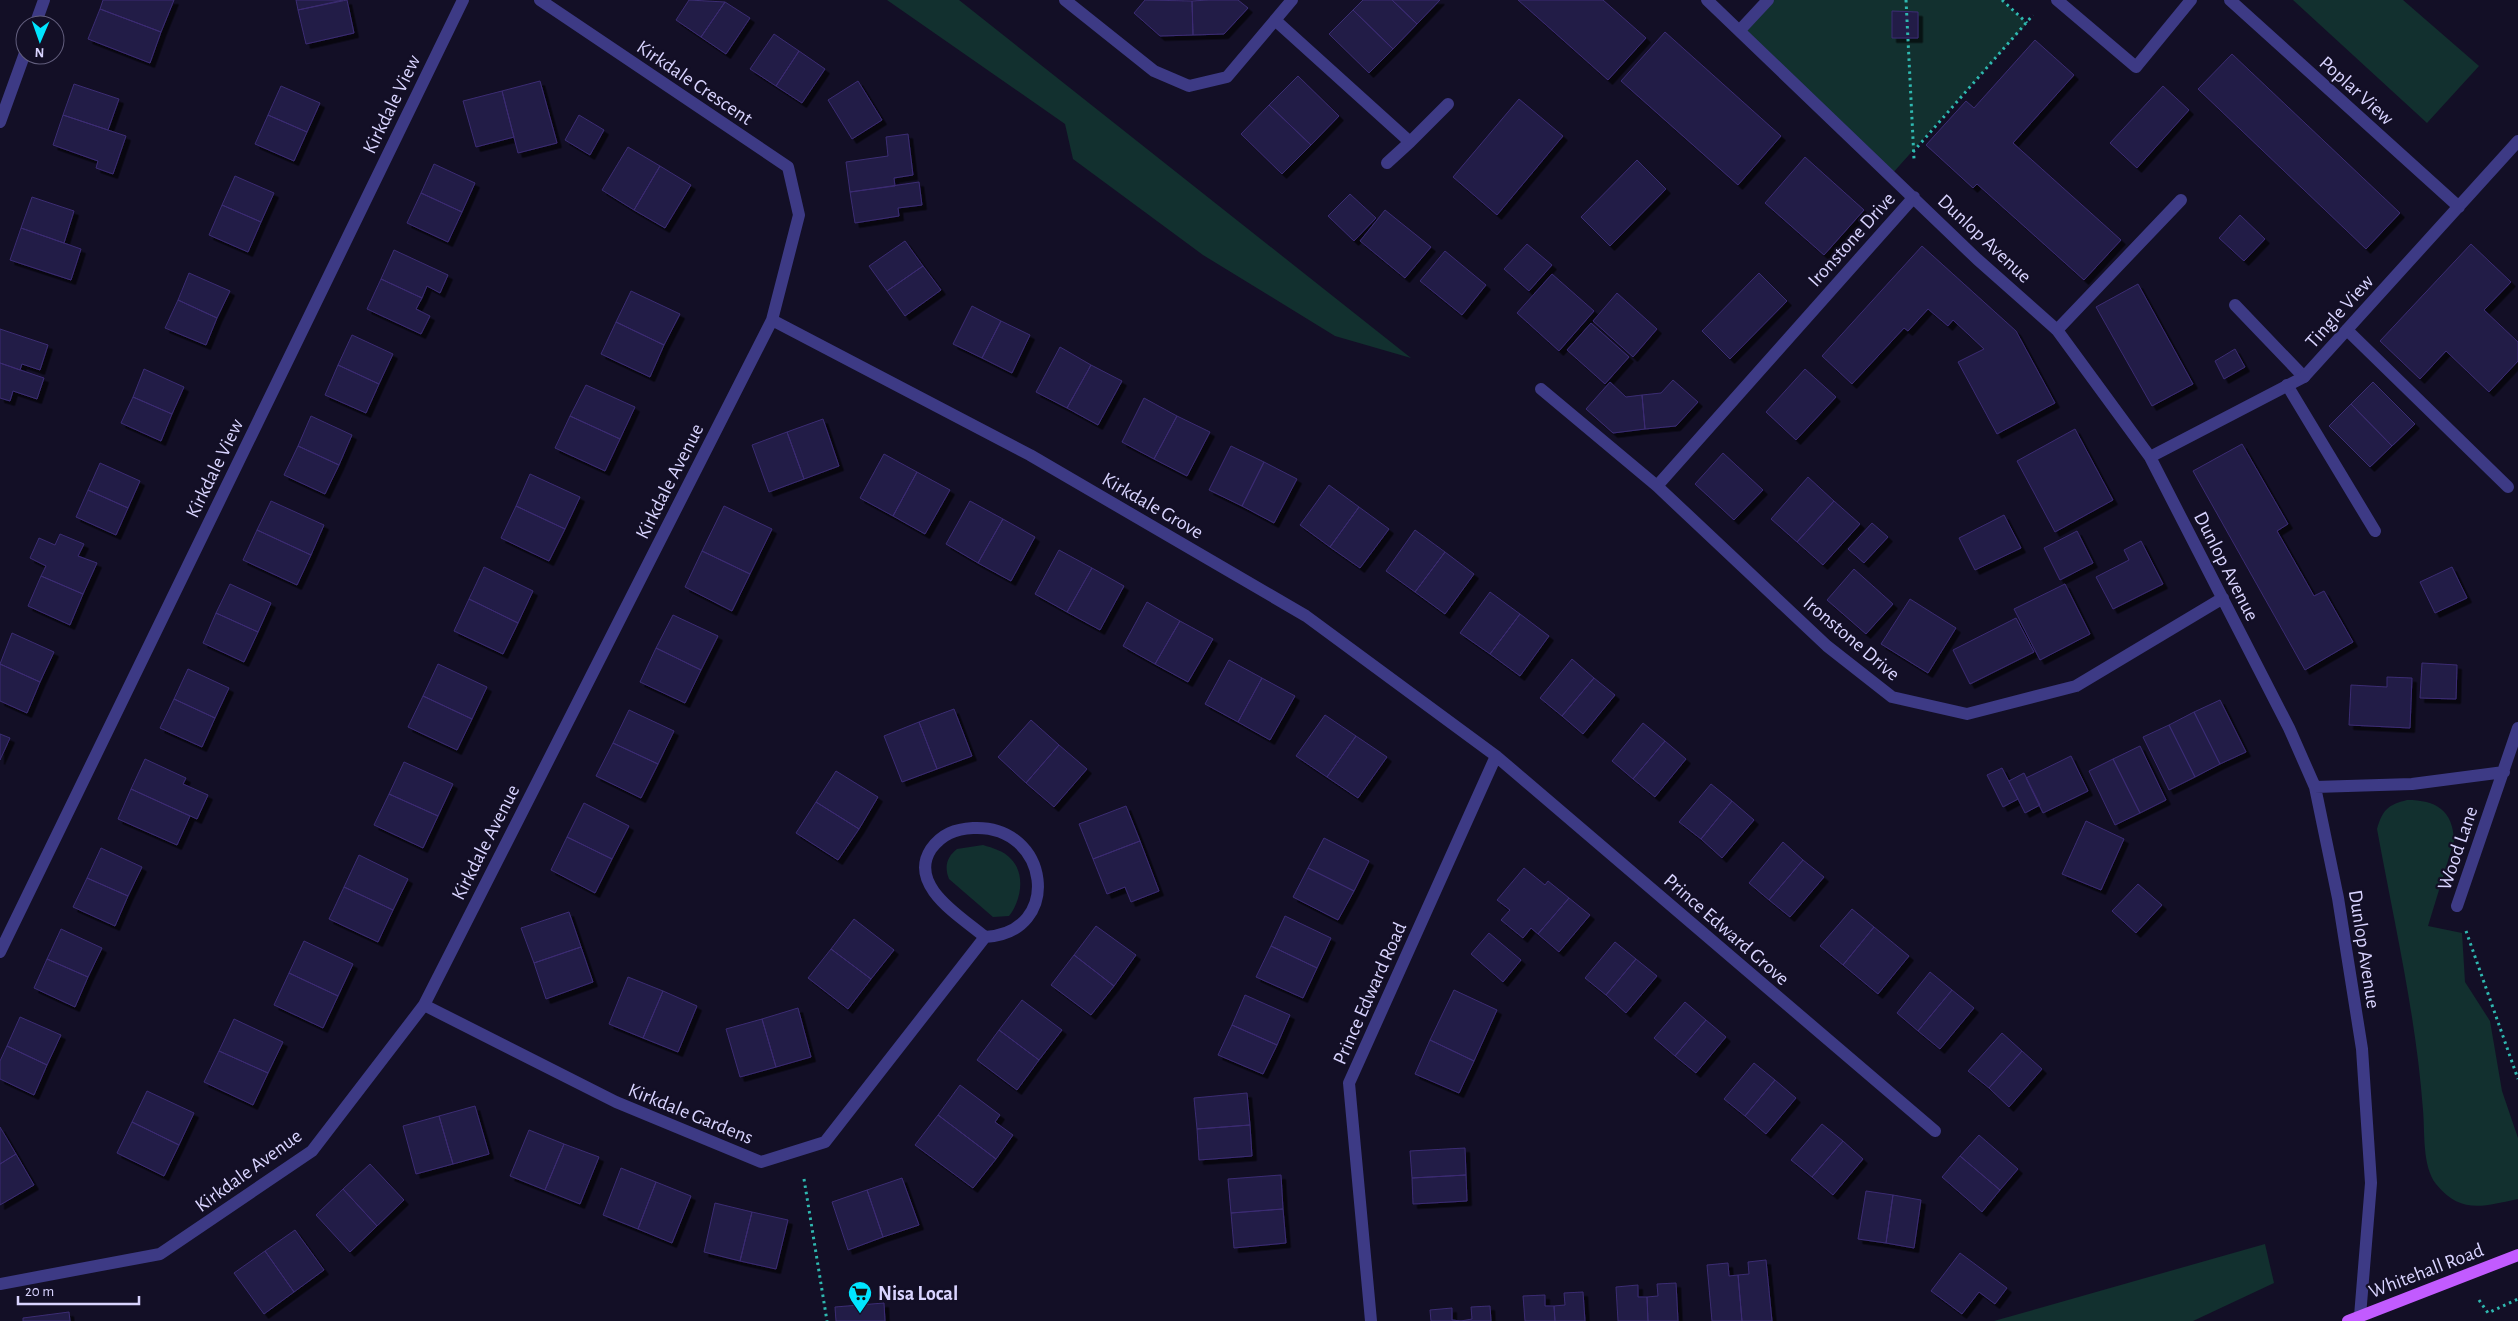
<svg xmlns="http://www.w3.org/2000/svg" width="2518" height="1321" font-family="'Alegreya Sans',sans-serif">
<style>
.green{fill:#12302f}
.building{fill:#241b47;stroke:#3b2d73;filter:url(#shadow)}
.lines{fill:none;stroke-linecap:round;stroke-linejoin:round}
.path{stroke:#2fb8b0;stroke-width:3;stroke-dasharray:2.5 4;stroke-linecap:butt}
.lane{stroke:#3d3a85;stroke-width:12}
.street{stroke:#3d3a85;stroke-width:12}
.primary{stroke:#c25bff;stroke-width:12}
.labels{text-anchor:middle;stroke-width:4.5;stroke-linejoin:round;paint-order:stroke}
.street-label{font-size:20px;fill:#d9d4ff;stroke:#130f26}
.poi-label{font-size:20px;font-weight:bold;fill:#d9d4ff;stroke:#130f26;text-anchor:start}
</style>
<defs>
<filter id="shadow"><feDropShadow dx="4.5" dy="4.5" stdDeviation="0" flood-color="#0009"/></filter>
</defs>
<rect width="100%" height="100%" fill="#130f26"/>
<!-- green -->
<path class="green" d="M887,0H959L1411,358L1335,336L1203,255L1073,159L1065,124Z
M1768,0H2002L2027,23L1891,175L1740,30Z
M2293,0H2403L2479,66L2427,123Z
M2407,800C2436,800 2453,810 2454,841L2428,926L2462,933L2465,982L2490,1021L2502,1091L2518,1138V1199C2484,1206 2461,1215 2436,1184C2422,1166 2425,1132 2423,1110C2416,1015 2394,922 2377,829C2383,809 2388,805 2407,800Z
M983,845C993,848 1004,851 1011,859C1026,874 1021,901 1009,916L993,917L949,879C944,866 947,857 957,849Z
M2265,1244L2274,1283L2193,1321H1994Z"/>
<!-- building -->
<path class="building" d="M103,0H174L161,32L100,9Z
M296,0H343L298,10Z
M347,0L354,33L306,44L298,10Z
M689,0L725,2L701,37L676,20Z
M1145,0L1192,1L1193,35L1160,36L1134,13Z
M1208,0H1238L1248,8L1224,34L1193,35L1192,1Z
M1363,0H1392L1417,24L1393,49L1353,10Z
M1392,0H1440L1417,24Z
M1518,0H1603L1646,38L1608,80Z
M725,2L750,18L726,54L701,37Z
M100,9L161,32L150,63L88,39Z
M1353,10L1393,49L1369,73L1329,34Z
M1892,11L1918,12V38H1892Z
M1665,32L1781,136L1738,185L1621,81Z
M774,34L799,51L776,86L750,69Z
M2035,40L2074,75L2013,143L2121,240L2084,280L1977,184L1973,188L1926,145L1966,101L1974,108Z
M799,51L825,69L802,103L776,86Z
M2232,54L2400,213L2366,249L2198,89Z
M1298,76L1339,116L1311,145L1269,105Z
M540,81L557,143L518,153L502,91Z
M858,81L882,120L852,139L828,100Z
M74,84L119,99L108,130L63,115Z
M281,86L320,103L307,132L268,115Z
M2163,86L2189,110L2137,168L2110,143Z
M502,91L514,137L476,147L463,101Z
M1519,99L1563,136L1497,215L1453,177Z
M1269,105L1311,145L1282,174L1241,134Z
M63,115L126,136L113,174L96,168L98,161L53,145Z
M268,115L307,132L294,161L255,144Z
M579,115L604,130L590,155L565,140Z
M908,134L913,175L894,178L895,186L850,192L846,162L888,156L886,137Z
M628,147L660,166L634,210L602,190Z
M1805,157L1864,210L1824,255L1765,203Z
M1637,160L1666,189L1610,246L1581,217Z
M434,164L475,183L462,212L421,193Z
M660,166L691,185L665,228L634,210Z
M235,176L274,193L261,222L222,205Z
M919,182L922,205L898,208L899,216L855,223L850,192Z
M421,193L462,212L448,242L407,223Z
M1350,194L1376,218L1354,241L1328,216Z
M32,197L74,211L64,243L21,228Z
M222,205L261,222L248,252L209,235Z
M1385,210L1431,247L1405,278L1360,241Z
M2240,215L2265,239L2244,261L2219,238Z
M21,228L81,249L71,280L10,260Z
M905,241L923,266L887,291L869,266Z
M1527,244L1552,265L1529,291L1504,269Z
M2471,244L2511,282L2484,310L2518,342V361L2489,392L2446,351L2420,379L2380,341Z
M1922,246L2016,331L2055,403L1997,434L1958,362L1984,349L1953,320L1948,326L1928,309L1908,331L1904,328L1852,384L1822,356Z
M394,250L448,275L440,293L427,286L422,298L381,279Z
M1445,251L1486,285L1462,315L1420,281Z
M923,266L941,290L905,316L887,291Z
M189,273L230,291L217,318L178,300Z
M1759,273L1787,301L1730,359L1702,331Z
M1552,274L1594,311L1559,351L1517,313Z
M381,279L422,298L416,309L430,316L421,334L367,309Z
M2138,284L2193,384L2152,406L2096,307Z
M631,291L680,314L664,345L616,322Z
M1617,293L1657,329L1633,357L1593,321Z
M178,300L217,318L206,345L165,328Z
M972,306L1001,321L982,358L953,344Z
M1001,321L1030,335L1012,373L982,358Z
M616,322L664,345L650,377L601,354Z
M1591,323L1629,357L1605,384L1567,350Z
M0,329L48,345L40,370L22,364L20,370L0,363Z
M352,335L393,354L379,384L338,365Z
M1060,347L1091,365L1067,408L1036,392Z
M2235,349L2245,367L2224,379L2215,361Z
M0,363L44,378L37,399L13,391L10,401L0,398Z
M338,365L379,384L366,413L325,395Z
M1091,365L1122,381L1098,425L1067,408Z
M144,369L184,387L172,414L133,397Z
M1805,369L1836,397L1796,440L1766,412Z
M1673,380L1698,402L1676,426L1645,429L1642,395L1661,393Z
M1610,382L1626,397L1642,395L1645,429L1613,433L1586,409Z
M2373,382L2415,424L2392,446L2351,404Z
M586,385L635,407L620,439L570,416Z
M133,397L172,414L161,441L121,423Z
M1144,398L1177,416L1154,459L1122,442Z
M2351,404L2392,446L2370,467L2329,426Z
M311,416L352,435L339,465L298,446Z
M570,416L620,439L605,471L555,448Z
M1177,416L1210,432L1187,476L1154,459Z
M823,419L839,466L804,479L787,432Z
M2075,429L2113,500L2055,532L2017,461Z
M787,432L804,479L769,492L752,445Z
M2242,444L2288,524L2277,531L2314,596L2324,591L2353,642L2305,670L2193,471Z
M298,446L339,465L325,494L284,475Z
M1231,446L1264,462L1242,506L1209,490Z
M1723,453L1763,490L1734,520L1695,484Z
M884,454L917,472L893,516L860,498Z
M1264,462L1297,479L1274,523L1242,506Z
M100,463L140,481L128,508L88,490Z
M917,472L950,490L925,534L893,516Z
M530,474L580,497L565,529L516,506Z
M1808,477L1834,501L1797,542L1771,519Z
M1329,485L1359,507L1330,547L1300,525Z
M88,490L128,508L116,535L76,517Z
M271,501L324,525L311,555L257,530Z
M970,501L1003,519L978,563L946,544Z
M1834,501L1860,524L1823,565L1797,542Z
M516,506L565,529L549,561L501,538Z
M724,506L772,529L750,574L702,551Z
M1359,507L1389,529L1360,568L1330,547Z
M2004,515L2021,548L1975,570L1959,538Z
M1003,519L1035,537L1011,581L978,563Z
M1872,523L1888,537L1864,563L1848,549Z
M257,530L311,555L297,585L243,560Z
M1415,530L1445,552L1415,592L1386,571Z
M2077,531L2093,563L2060,580L2044,548Z
M60,534L84,544L78,556L97,563L83,594L41,576L46,566L30,558L39,538L55,545Z
M2141,541L2163,584L2113,609L2096,577L2129,560L2124,550Z
M1059,550L1092,568L1067,612L1035,594Z
M702,551L750,574L732,611L685,587Z
M1445,552L1474,574L1445,614L1415,592Z
M484,567L533,591L518,623L469,599Z
M2452,567L2467,598L2435,613L2420,582Z
M1092,568L1124,586L1100,630L1067,612Z
M1854,569L1893,604L1866,634L1827,600Z
M41,576L83,594L70,625L28,606Z
M230,584L271,603L258,632L216,613Z
M2065,584L2090,634L2040,660L2014,609Z
M1490,592L1520,614L1490,654L1460,633Z
M469,599L518,623L503,654L454,631Z
M1910,599L1956,628L1928,673L1881,644Z
M1147,602L1180,621L1155,664L1123,646Z
M216,613L258,632L244,662L203,643Z
M1520,614L1549,636L1520,676L1490,654Z
M673,615L718,636L701,670L656,648Z
M2016,618L2034,652L1970,684L1953,650Z
M1180,621L1213,639L1188,682L1155,664Z
M12,633L54,652L40,682L0,664Z
M656,648L701,670L685,703L640,682Z
M1572,659L1594,678L1562,716L1540,698Z
M1229,660L1262,678L1238,722L1205,704Z
M2422,663L2457,665L2456,699L2420,698Z
M0,664L40,682L27,713L0,701Z
M438,664L487,687L472,719L423,696Z
M188,669L229,688L215,718L174,699Z
M2387,677L2412,678L2410,728L2349,725L2351,685L2387,687Z
M1262,678L1295,696L1270,740L1238,722Z
M1594,678L1615,695L1583,734L1562,716Z
M423,696L472,719L457,750L408,727Z
M174,699L215,718L202,747L160,728Z
M2220,700L2246,752L2220,764L2194,712Z
M954,709L972,756L937,769L919,722Z
M629,710L674,731L658,764L613,743Z
M2194,712L2220,764L2195,777L2169,725Z
M1325,715L1356,736L1327,777L1296,756Z
M1031,720L1059,745L1026,783L998,757Z
M919,722L937,769L902,782L884,736Z
M1643,723L1665,741L1633,779L1612,761Z
M2169,725L2195,777L2169,790L2143,737Z
M0,734L10,738L0,760Z
M1356,736L1387,757L1358,798L1327,777Z
M1665,741L1686,759L1655,797L1633,779Z
M613,743L658,764L641,798L596,776Z
M1059,745L1087,769L1054,807L1026,783Z
M2140,746L2166,800L2140,813L2113,759Z
M2071,756L2088,791L2043,813L2026,778Z
M145,759L186,778L183,784L208,795L197,819L131,789Z
M2113,759L2140,813L2115,825L2089,771Z
M404,762L453,784L438,816L389,794Z
M2002,768L2018,799L2003,807L1987,775Z
M836,771L878,797L859,829L816,802Z
M2024,773L2040,805L2025,813L2009,781Z
M1711,784L1732,801L1701,839L1679,822Z
M131,789L190,816L177,845L118,819Z
M389,794L438,816L423,848L374,825Z
M1732,801L1754,820L1722,858L1701,839Z
M816,802L859,829L838,860L796,833Z
M584,803L629,826L612,859L567,837Z
M1126,806L1140,841L1093,859L1079,824Z
M2086,821L2124,839L2101,890L2062,874Z
M567,837L612,859L595,893L551,870Z
M1324,838L1369,861L1354,891L1308,868Z
M1140,841L1159,891L1131,902L1125,887L1107,894L1093,859Z
M1783,842L1803,860L1769,900L1749,883Z
M101,848L142,867L128,896L87,878Z
M359,855L408,879L393,910L344,887Z
M1803,860L1824,877L1790,917L1769,900Z
M1308,868L1354,891L1338,920L1293,897Z
M1524,868L1545,885L1548,881L1569,898L1538,934L1531,928L1523,938L1501,920L1510,910L1497,900Z
M87,878L128,896L115,926L73,907Z
M2138,884L2162,905L2136,933L2112,911Z
M344,887L393,910L378,942L329,919Z
M1569,898L1590,915L1559,952L1538,934Z
M1852,909L1874,927L1843,965L1820,946Z
M569,912L581,947L534,963L521,928Z
M1285,916L1331,938L1317,968L1271,946Z
M854,919L894,950L871,979L831,949Z
M1096,926L1136,955L1114,986L1074,955Z
M1874,927L1909,956L1878,994L1843,965Z
M61,929L102,948L88,977L47,959Z
M1489,933L1521,960L1503,982L1471,954Z
M304,941L353,964L338,996L289,973Z
M1615,942L1636,959L1606,995L1585,978Z
M1271,946L1317,968L1303,998L1256,977Z
M581,947L593,982L546,999L534,963Z
M831,949L871,979L848,1009L808,978Z
M1074,955L1114,986L1091,1015L1051,985Z
M47,959L88,977L75,1007L34,988Z
M1636,959L1657,976L1626,1013L1606,995Z
M1930,972L1952,990L1918,1031L1897,1013Z
M289,973L338,996L323,1028L274,1005Z
M628,977L663,991L643,1038L609,1024Z
M1454,990L1497,1010L1474,1061L1430,1040Z
M1952,990L1974,1008L1940,1049L1918,1031Z
M663,991L697,1006L678,1052L643,1038Z
M1245,995L1290,1015L1277,1045L1232,1025Z
M1022,1000L1062,1030L1039,1060L999,1030Z
M1685,1002L1706,1020L1675,1056L1654,1038Z
M798,1008L811,1057L776,1067L762,1019Z
M20,1017L61,1035L47,1065L7,1046Z
M234,1019L283,1042L268,1073L219,1051Z
M762,1019L776,1067L740,1077L726,1029Z
M1706,1020L1726,1037L1696,1073L1675,1056Z
M1232,1025L1277,1045L1263,1074L1218,1055Z
M999,1030L1039,1060L1017,1090L977,1060Z
M2002,1033L2022,1051L1989,1088L1968,1071Z
M1430,1040L1474,1061L1459,1093L1415,1074Z
M7,1046L47,1065L34,1095L0,1079V1061Z
M219,1051L268,1073L253,1105L204,1082Z
M2022,1051L2042,1069L2009,1107L1989,1088Z
M1754,1063L1775,1080L1745,1116L1724,1099Z
M1775,1080L1796,1098L1766,1134L1745,1116Z
M960,1085L1000,1115L995,1122L1013,1135L996,1159L938,1115Z
M147,1091L194,1113L179,1145L132,1122Z
M1247,1093L1250,1125L1197,1129L1194,1098Z
M475,1106L489,1154L453,1164L439,1116Z
M938,1115L996,1159L973,1188L915,1145Z
M439,1116L453,1164L416,1174L403,1126Z
M132,1122L179,1145L164,1176L117,1153Z
M1822,1124L1843,1141L1812,1177L1791,1160Z
M1250,1125L1252,1156L1199,1160L1197,1129Z
M0,1127L16,1154L0,1164Z
M529,1130L564,1144L545,1190L510,1176Z
M1979,1135L2018,1169L2000,1190L1960,1156Z
M1843,1141L1863,1159L1833,1195L1812,1177Z
M564,1144L599,1157L580,1204L545,1190Z
M1465,1148L1466,1175L1412,1178L1410,1151Z
M16,1154L34,1185L0,1205V1164Z
M1960,1156L2000,1190L1982,1212L1942,1177Z
M370,1164L404,1200L377,1226L343,1189Z
M621,1168L656,1182L638,1229L603,1215Z
M1281,1175L1283,1209L1231,1213L1228,1179Z
M1466,1175L1467,1201L1413,1204L1412,1178Z
M902,1178L919,1225L883,1237L867,1190Z
M656,1182L691,1196L672,1243L638,1229Z
M343,1189L377,1226L350,1252L316,1215Z
M867,1190L883,1237L848,1250L832,1202Z
M1866,1191L1893,1195L1886,1243L1858,1239Z
M1893,1195L1921,1200L1914,1248L1886,1243Z
M715,1203L752,1212L740,1261L704,1252Z
M1283,1209L1286,1243L1234,1248L1231,1213Z
M752,1212L788,1220L776,1269L740,1261Z
M295,1230L324,1270L294,1292L265,1251Z
M265,1251L294,1292L264,1314L234,1273Z
M1960,1253L2007,1288L1995,1304L1979,1292L1962,1314L1931,1291Z
M1766,1260L1772,1321H1742L1738,1275L1749,1274L1748,1262Z
M1728,1263L1729,1276L1738,1275L1742,1321H1712L1707,1265Z
M1676,1283L1678,1321H1648L1647,1297L1658,1296L1657,1284Z
M1638,1285V1297H1647L1648,1321H1618L1616,1287Z
M1583,1292L1585,1321H1555L1554,1306L1565,1305L1564,1293Z
M1545,1295V1306H1554L1555,1321H1525L1523,1296Z
M884,1303L885,1321H836L835,1307Z
M1490,1306L1491,1321H1461L1472,1319L1471,1307Z
M1452,1308V1320L1461,1321H1431L1430,1310Z
M69,1312L70,1321H23V1318Z"/>
<g class="lines">
<!-- path -->
<path class="path" d="M1906,0L1914,159
M2002,0L2027,23
M1913,152L2033,15
M2466,931L2518,1079
M804,1179L827,1321
M2479,1300L2488,1313L2518,1299"/>
<!-- lane -->
<path class="lane" d="M2057,0L2136,67L2191,0
M2235,305L2304,377
M2057,330L2181,200
M2347,330L2508,487
M2287,385L2375,531"/>
<!-- street -->
<path class="street" d="M1065,0L1154,71L1189,86L1227,77L1292,0
M1707,0L1977,259L2057,330L2150,457L2289,728L2315,787L2338,898L2362,1049L2371,1183L2360,1316
M2230,0L2459,207
M1275,20L1410,142L1448,104
M35,25L44,0
M1740,30L1768,0
M0,122L25,53
M1387,163L1410,142
M772,320L1030,455L1306,616L1496,756L1935,1131
M1541,389L1657,486L1827,646L1892,697L1967,714L2076,686L2223,598
M2150,457L2304,377L2518,141
M1657,486L1914,197
M2315,787L2412,784L2504,772
M2457,906L2518,728
M0,952L463,0
M424,1005L616,1102L761,1162L825,1142L985,937C1064,933 1050,824 973,828C955,829 942,834 931,849C907,886 962,917 985,937
M0,1284L160,1254L312,1151L424,1005L772,320L799,215L788,167L540,0
M1371,1321L1349,1083L1496,756"/>
<!-- primary -->
<path class="primary" d="M2348,1321L2518,1255"/>
</g>
<!-- icons -->
<defs>
<g id="supermarket-pin" transform="scale(1.25)"><path d="M0 17L-7.5 6A9.5 9.5 0 1 1 7.5 6Z" fill="#00e5ff" stroke="#130f26"/><path d="M-6-5.5h2.5l.6 2H6L4.5 2H-2.5L-4.4-4H-6ZM-1.5 3.2a1.3 1.3 0 1 0 .1 0ZM3 3.2a1.3 1.3 0 1 0 .1 0Z" fill="#111"/></g>
</defs>
<g fill-rule="evenodd">
<use href="#supermarket-pin" x="860" y="1293"/>
</g>
<g class="labels">
<!-- street labels -->
<g class="street-label">
<text transform="translate(695 82) rotate(34)" y="7">Kirkdale Crescent</text>
<text transform="translate(2357 90) rotate(42)" y="7">Poplar View</text>
<text transform="translate(391 104) rotate(-64)" y="7">Kirkdale View</text>
<text transform="translate(1985 238) rotate(43)" y="7">Dunlop Avenue</text>
<text transform="translate(1851 239) rotate(-48)" y="7">Ironstone Drive</text>
<text transform="translate(2339 311) rotate(-48)" y="7">Tingle View</text>
<text transform="translate(214 468) rotate(-64)" y="7">Kirkdale View</text>
<text transform="translate(669 481) rotate(-63)" y="7">Kirkdale Avenue</text>
<text transform="translate(1153 505) rotate(30)" y="7">Kirkdale Grove</text>
<text transform="translate(2227 566) rotate(63)" y="7">Dunlop Avenue</text>
<text transform="translate(1852 638) rotate(40)" y="7">Ironstone Drive</text>
<text transform="translate(485 842) rotate(-63)" y="7">Kirkdale Avenue</text>
<text transform="translate(2457 848) rotate(-71)" y="7">Wood Lane</text>
<text transform="translate(1727 929) rotate(41)" y="7">Prince Edward Grove</text>
<text transform="translate(2365 949) rotate(81)" y="7">Dunlop Avenue</text>
<text transform="translate(1369 993) rotate(-66)" y="7">Prince Edward Road</text>
<text transform="translate(691 1113) rotate(22)" y="7">Kirkdale Gardens</text>
<text transform="translate(248 1170) rotate(-36)" y="7">Kirkdale Avenue</text>
<text transform="translate(2426 1270) rotate(-21)" y="7">Whitehall Road</text>
</g>
<!-- poi labels -->
<g class="poi-label">
<text x="878" y="1300">Nisa Local</text>
</g>
</g>
<!-- north arrow -->
<g transform="translate(40 40) rotate(182)"><circle r="24" fill="#130f26" stroke="#625e7d"/>
<path d="M0-4L9 19L0 12L-9 19Z" fill="#00e5ff"/>
<text y="-8" font-size="14" font-weight="bold" text-anchor="middle" fill="#d9d4ff">N</text>
</g>
<!-- scale -->
<path d="M18 1296v8h121v-8" fill="none" stroke="#d9d4ff" stroke-width="2.5"/>
<text x="25" y="1296" font-size="15" fill="#d9d4ff" stroke="#130f26" stroke-width="4" paint-order="stroke">20 m</text>
</svg>
